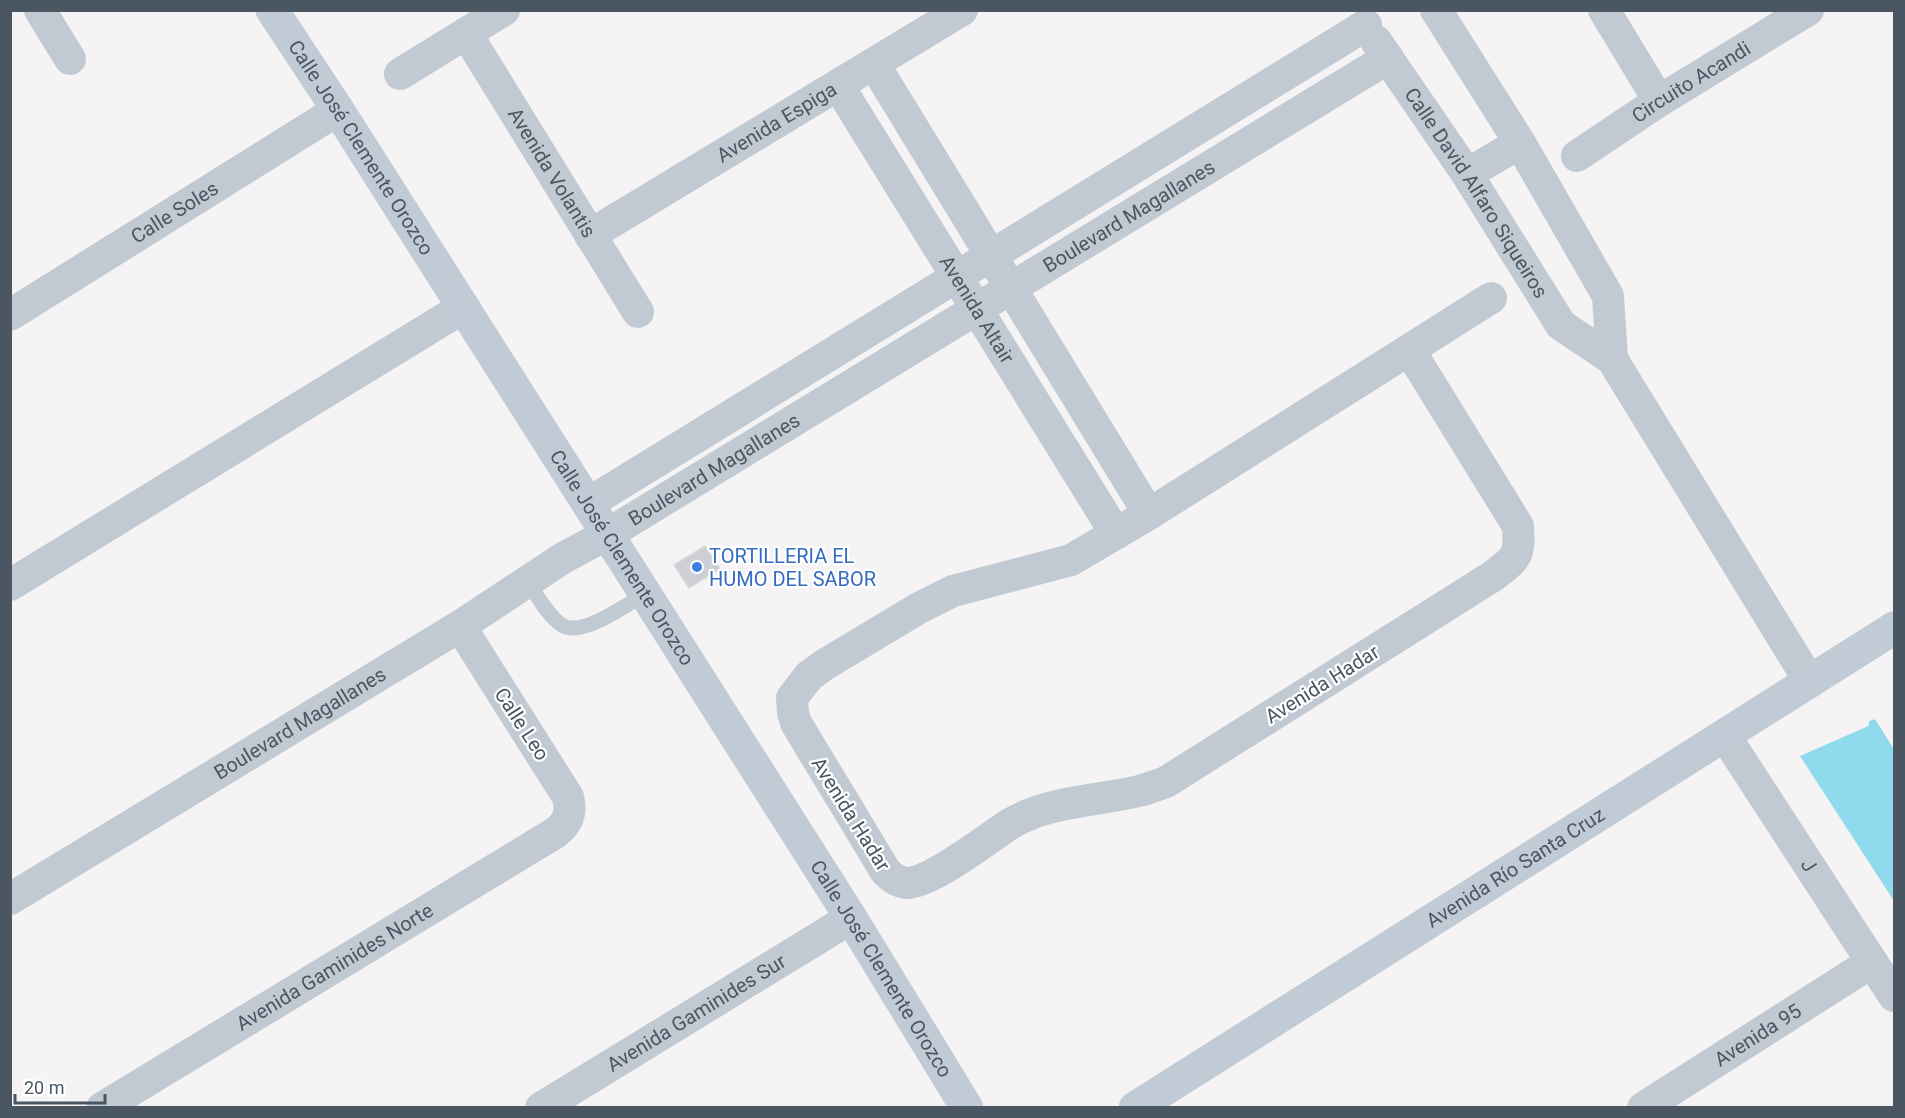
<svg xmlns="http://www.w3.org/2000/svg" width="1905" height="1118" font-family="Roboto,sans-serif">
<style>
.water{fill:#90daee}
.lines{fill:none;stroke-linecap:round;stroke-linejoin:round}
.stream{stroke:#90daee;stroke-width:9}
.building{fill:#cdcfd5;stroke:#d7d9de;stroke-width:1.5}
.lane{stroke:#c1cad2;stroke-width:15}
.street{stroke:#c1cad2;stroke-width:32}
.secondary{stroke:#c1cbd6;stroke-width:33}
.shop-dot{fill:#3f7fe0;stroke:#fff;stroke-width:2}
.labels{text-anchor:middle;stroke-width:4.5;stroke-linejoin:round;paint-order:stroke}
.street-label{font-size:20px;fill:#4a5661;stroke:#fff}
.shop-label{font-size:20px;fill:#366cbe;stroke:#fff;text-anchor:start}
</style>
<rect width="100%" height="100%" fill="#f5f3f3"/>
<!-- water -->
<path class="water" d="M1873,724L1894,758V901L1800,756Z"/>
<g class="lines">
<!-- stream -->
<path class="stream" d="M1873,724L1894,758"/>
</g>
<!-- building -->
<path class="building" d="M705,546L720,569L689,588L674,565Z"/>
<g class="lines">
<!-- lane -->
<path class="lane" d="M528,582C536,594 552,623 566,627C586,634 628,604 646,593"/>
<!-- street -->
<g class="street">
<path d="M40,10L70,59"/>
<path d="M1436,10L1520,143L1608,296L1612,359"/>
<path d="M1604,10L1659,101"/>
<path id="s1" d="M466,33L638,312"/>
<path id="s2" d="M1376,41L1467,174L1561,325L1612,359L1810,682"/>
<path d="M874,64L1149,514"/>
<path d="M400,74L504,10"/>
<path id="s3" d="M838,85L1116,534"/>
<path id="s4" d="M1577,156L1659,101L1808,10"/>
<path d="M1467,174L1520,143"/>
<path id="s5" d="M590,235L962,10"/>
<path id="s6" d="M10,315L338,110"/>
<path d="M1410,351L1518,526C1520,556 1517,558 1493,576L1166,782C1157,785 1148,789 1139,791C1097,801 1048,801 1010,824C988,838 930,884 906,883C898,882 891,877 886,872L796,723L793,713L792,698L809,676L824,665L919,608L953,591L1071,560L1149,514L1491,298"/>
<path d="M589,503L1366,25"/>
<path d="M10,585L464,307"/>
<path id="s7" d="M1725,736L1894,996"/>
<path id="s8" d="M10,899L460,626L563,558L608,534L1388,58"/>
<path id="s9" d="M102,1108L555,833C568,823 572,814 568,797L460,626"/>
<path id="s10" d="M541,1108L851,918"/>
<path id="s11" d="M1643,1108L1872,962"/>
</g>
<!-- secondary -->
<g class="secondary">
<path id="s12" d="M272,10L338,110L851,918L967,1108"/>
<path id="s13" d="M1135,1108L1894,628"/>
</g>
</g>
<!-- markers -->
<circle class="shop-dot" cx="697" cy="567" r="6"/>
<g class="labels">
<!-- street labels -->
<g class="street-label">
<text dy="7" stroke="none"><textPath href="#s4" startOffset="136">Circuito Acandi</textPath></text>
<text dy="7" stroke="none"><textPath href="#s5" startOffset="218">Avenida Espiga</textPath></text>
<text dy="7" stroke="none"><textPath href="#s12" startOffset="164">Calle José Clemente Orozco</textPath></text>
<text dy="7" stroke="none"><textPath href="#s1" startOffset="164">Avenida Volantis</textPath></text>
<text dy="7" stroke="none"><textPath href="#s2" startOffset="182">Calle David Alfaro Siqueiros</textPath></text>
<text dy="7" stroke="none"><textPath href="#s6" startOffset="194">Calle Soles</textPath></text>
<text dy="7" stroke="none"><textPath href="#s8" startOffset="1311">Boulevard Magallanes</textPath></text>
<text dy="7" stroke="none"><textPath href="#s3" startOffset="264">Avenida Altair</textPath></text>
<text dy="7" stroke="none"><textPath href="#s8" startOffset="825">Boulevard Magallanes</textPath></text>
<text dy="7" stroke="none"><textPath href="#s12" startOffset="650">Calle José Clemente Orozco</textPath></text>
<text transform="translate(1322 684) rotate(-32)" y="7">Avenida Hadar</text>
<text dy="7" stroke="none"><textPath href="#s8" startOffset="339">Boulevard Magallanes</textPath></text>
<text transform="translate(522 724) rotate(57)" y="7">Calle Leo</text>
<text transform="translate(851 814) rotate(58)" y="7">Avenida Hadar</text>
<text dy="7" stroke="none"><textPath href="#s7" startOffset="154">J</textPath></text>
<text dy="7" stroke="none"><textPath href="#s13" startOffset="450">Avenida Río Santa Cruz</textPath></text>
<text dy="7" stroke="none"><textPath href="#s9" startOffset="272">Avenida Gaminides Norte</textPath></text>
<text dy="7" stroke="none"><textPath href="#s12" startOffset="1136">Calle José Clemente Orozco</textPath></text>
<text dy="7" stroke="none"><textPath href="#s10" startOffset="182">Avenida Gaminides Sur</textPath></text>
<text dy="7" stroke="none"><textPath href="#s11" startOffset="136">Avenida 95</textPath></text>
</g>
<!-- shop labels -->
<g class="shop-label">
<text x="709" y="563">TORTILLERIA EL<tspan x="709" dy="23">HUMO DEL SABOR</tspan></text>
</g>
</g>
<!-- border -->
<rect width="1905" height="1118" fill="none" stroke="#4a5661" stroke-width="24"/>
<!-- scale -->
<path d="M15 1094v9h90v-9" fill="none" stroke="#4a5661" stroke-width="3"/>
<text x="24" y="1094" font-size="18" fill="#4a5661" stroke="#ffffff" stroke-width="4.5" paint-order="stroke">20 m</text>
</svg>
